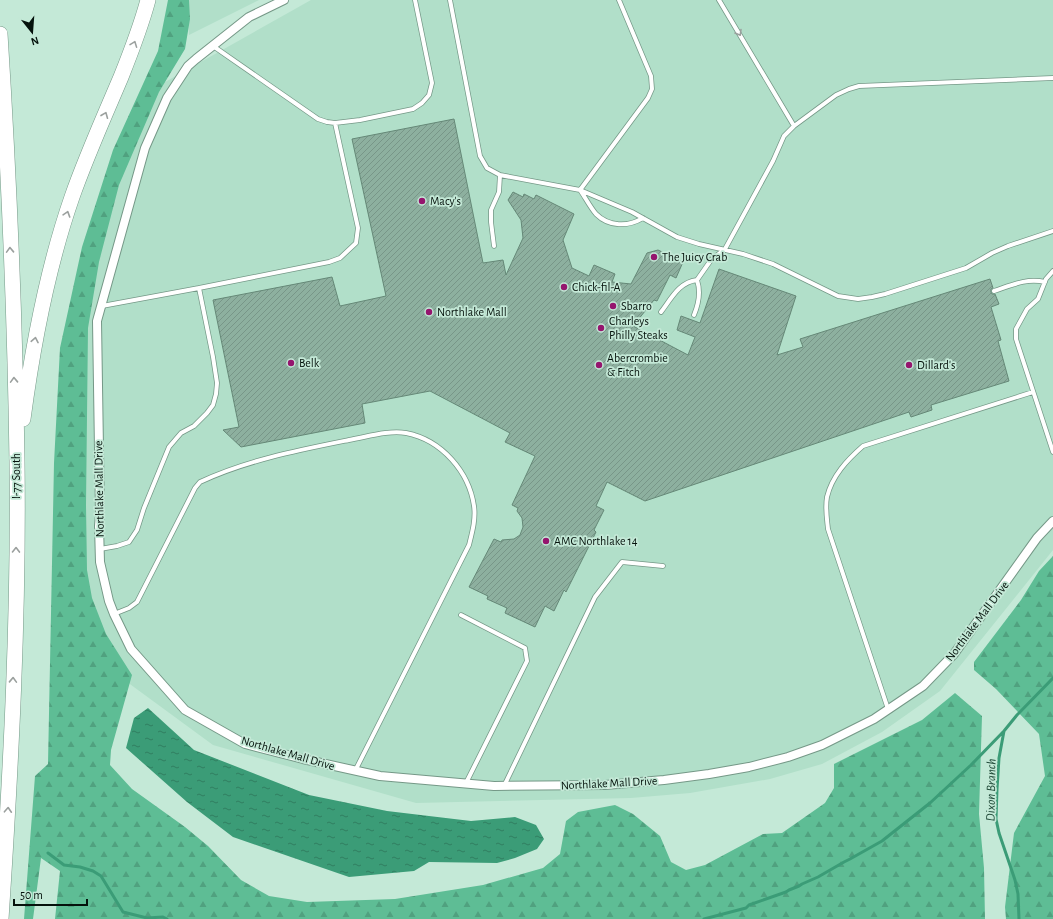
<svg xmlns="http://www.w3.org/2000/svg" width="1053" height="919" font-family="'Alegreya Sans',sans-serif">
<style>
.built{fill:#b1dfc9}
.forest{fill:url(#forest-firs)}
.water{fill:url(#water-ripples)}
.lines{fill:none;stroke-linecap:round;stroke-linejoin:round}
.stream{stroke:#3b9c77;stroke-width:3}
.building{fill:url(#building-hatch);stroke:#658877}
.lane-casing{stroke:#759887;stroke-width:5.5}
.street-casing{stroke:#759887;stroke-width:10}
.highway-casing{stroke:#759887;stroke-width:16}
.lane{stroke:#fff;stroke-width:4}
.street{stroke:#fff;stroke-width:8}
.highway{stroke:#fff;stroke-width:15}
.oneway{stroke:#9ba09e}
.poi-dot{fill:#95156e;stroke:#c4e9d7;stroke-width:1.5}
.labels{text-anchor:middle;stroke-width:3.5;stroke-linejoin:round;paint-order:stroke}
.poi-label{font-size:12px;fill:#05120c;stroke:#c4e9d7;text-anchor:start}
.street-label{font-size:12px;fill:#05120c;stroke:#c4e9d7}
.water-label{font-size:13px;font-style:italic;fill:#214a39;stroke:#c4e9d7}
</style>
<defs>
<pattern id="forest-firs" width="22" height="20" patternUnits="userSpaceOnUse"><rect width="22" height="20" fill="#5ebd95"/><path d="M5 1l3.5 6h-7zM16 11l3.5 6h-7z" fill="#50a17f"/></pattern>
<pattern id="water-ripples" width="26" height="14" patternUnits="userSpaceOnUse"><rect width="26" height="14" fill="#3b9c77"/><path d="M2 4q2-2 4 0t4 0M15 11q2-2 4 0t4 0" fill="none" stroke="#307e60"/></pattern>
<pattern id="building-hatch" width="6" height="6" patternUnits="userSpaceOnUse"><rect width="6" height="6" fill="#8db09f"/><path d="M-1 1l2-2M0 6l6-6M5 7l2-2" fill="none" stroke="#789688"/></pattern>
</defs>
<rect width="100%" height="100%" fill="#c4e9d7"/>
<!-- built -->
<path class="built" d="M187,0H259L189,35Z
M311,0H1053V550L940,691L882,732L822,764L770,779L690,793L631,798L416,803L213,745L78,646L80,317L142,95Z"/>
<!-- forest -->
<path class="forest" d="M168,0H189L190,19L185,49L159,92L119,185L99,262L88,328L86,505L87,570L92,598L106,634L132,675L111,750L110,765L132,789L185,827L208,846L241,880L269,896L307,902L395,899L483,885L543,868L560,854L566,821L578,812L615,805L633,814L660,836L671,862L686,870L705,865L763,834L782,833L825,803L834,788V764L922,720L955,693L982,716L979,814L984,868L985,919H55L60,871L41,858L33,919H24L35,776L48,764L54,463L60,348L82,247L113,150L158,51Z
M1053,556V919H1006L1005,907L1014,833L1045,776L1039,734L996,689L974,670V662L1021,600L1039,571Z"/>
<!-- water -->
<path class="water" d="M148,708L194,750L309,795L387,811L471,821L515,817L536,825L544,839L537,849L515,858L497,863L429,862L414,871L349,877L233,837L187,802L126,748L134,718Z"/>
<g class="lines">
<!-- stream -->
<path class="stream" d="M1004,731L999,758L997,789L996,819L999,833L1015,880L1018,894L1019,919
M48,853L64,865L80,867L93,871L101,876L123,912L147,918L163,917L167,919
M704,919L746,908L749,905L786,892L789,890L799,886L802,884L818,877L844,862L850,859L882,841L930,803L971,765L1004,731L1017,715L1053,678"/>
</g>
<!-- building -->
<path class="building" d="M454,119L483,263L503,260L506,275L523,238L521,220L508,200L513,192L523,197L524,194L534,199L536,195L574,214L563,240L572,268L589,276L594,265L615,274L612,282L631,284L647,253L658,250L683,262L676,278L670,275L657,301L654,300L633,326L688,355L695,337L677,330L681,316L700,323L719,269L796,296L777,355L803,347L800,339L990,279L993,288L991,289V292L992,294H995L999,304L991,307L1001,340L998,341L1009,381L931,405L932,410L911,417L909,412L645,501L607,482L596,506L604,510L594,530L596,532L566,592L564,590L554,611L545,606L535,627L505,613L507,608L487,599L488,596L469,587L494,539L501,542L502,540L514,539L520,535L523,527L522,518L517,511L518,508L512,505L535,456L505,442L510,433L430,391L362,404L365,423L241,447L223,430L239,427L213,300L332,277L340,306L386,296L352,139Z"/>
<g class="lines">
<!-- lane casing -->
<g class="lane-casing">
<path id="lane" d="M450,0L480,156L487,168L500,175L580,190L632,212L677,237L699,244L743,254L773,264L838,296L858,299L872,297L885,294L966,268L992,253L1008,246L1053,231
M619,0L651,76L652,89L648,98L580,190C585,197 590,207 596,214C609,227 628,227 643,218
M719,0L794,126
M213,46L318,119L327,122L335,123L360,120L413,109L422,103L429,95L432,83L415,0
M494,246L491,222V210L499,192L500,175
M1053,271L1046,279L1038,299L1027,309L1016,329V339L1053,452
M199,288L329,262L340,258L356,243L358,228L335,123
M994,291C1012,285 1026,278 1045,282
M661,312C671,299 679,282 697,280
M694,315C699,303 701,292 697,280L711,260L725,249L773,161L784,136L794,126L836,95L849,89L859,86L1053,78
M100,549L117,546L129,542L137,530L144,508L169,447L181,433L194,426L207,413L213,405L216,394L217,383L213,357L199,288L102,306
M114,614L129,608L137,602L195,488L200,482C247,460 299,450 349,440C367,437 388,430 406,433C442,440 469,472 474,506C476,519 472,533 469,545L355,771
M461,615L525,648L527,661L466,783
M888,709L828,529C827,519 825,508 827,497C832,476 847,460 863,446L1033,392
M504,786L595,597L622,562L663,566"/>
</g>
<!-- street casing -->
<g class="street-casing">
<path id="street" d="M284,0L249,17L196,59L188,66L167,98L145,148L97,321L100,514L99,526L100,562L109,601L114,614L131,649L185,710L245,744L303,759L380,776L494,786L605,785L664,780L709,774L749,767L788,757L822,745L874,719L923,686L954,654L1037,538L1053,521"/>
</g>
<!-- highway casing -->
<g class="highway-casing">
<path id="highway" d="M0,34C9,176 15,318 17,461C19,613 11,767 1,919
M23,419C33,344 47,269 72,197C86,157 104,117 121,77C131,52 141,26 148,0"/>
</g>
<!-- lane -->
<use href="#lane" class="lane"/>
<!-- street -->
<use href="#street" class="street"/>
<!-- highway -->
<use href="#highway" class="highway"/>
</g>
<!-- one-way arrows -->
<defs><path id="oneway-chevron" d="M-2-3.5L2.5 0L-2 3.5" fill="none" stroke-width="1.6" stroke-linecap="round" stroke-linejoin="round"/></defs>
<g class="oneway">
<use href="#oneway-chevron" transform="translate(739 33) rotate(59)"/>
<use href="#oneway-chevron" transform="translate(134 44) rotate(-69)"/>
<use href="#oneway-chevron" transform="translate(105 115) rotate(-68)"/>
<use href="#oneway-chevron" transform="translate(67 214) rotate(-72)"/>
<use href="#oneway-chevron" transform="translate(10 250) rotate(-92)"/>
<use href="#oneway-chevron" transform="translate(35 340) rotate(-79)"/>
<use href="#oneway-chevron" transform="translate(14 380) rotate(-92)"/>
<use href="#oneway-chevron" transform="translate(16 550) rotate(-89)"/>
<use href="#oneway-chevron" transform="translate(13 680) rotate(-88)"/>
<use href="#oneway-chevron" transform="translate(8 810) rotate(-87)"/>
</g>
<!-- markers -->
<g class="poi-dot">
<circle cx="422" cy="201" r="4"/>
<circle cx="654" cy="257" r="4"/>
<circle cx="564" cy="287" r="4"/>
<circle cx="613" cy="306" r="4"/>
<circle cx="429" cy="312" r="4"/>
<circle cx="601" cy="328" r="4"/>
<circle cx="291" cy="363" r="4"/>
<circle cx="599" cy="365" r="4"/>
<circle cx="909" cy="365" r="4"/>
<circle cx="546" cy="541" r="4"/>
</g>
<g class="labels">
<!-- poi labels -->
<g class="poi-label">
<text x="430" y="205">Macy's</text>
<text x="662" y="261">The Juicy Crab</text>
<text x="572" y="291">Chick-fil-A</text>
<text x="621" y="310">Sbarro</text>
<text x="437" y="316">Northlake Mall</text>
<text x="609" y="325">Charleys<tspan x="609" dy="14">Philly Steaks</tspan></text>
<text x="607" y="362">Abercrombie<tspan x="607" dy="14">&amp; Fitch</tspan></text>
<text x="299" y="367">Belk</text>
<text x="917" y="369">Dillard's</text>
<text x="554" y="545">AMC Northlake 14</text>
</g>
<!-- street labels -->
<g class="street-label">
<text transform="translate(16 476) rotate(-90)" y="4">I-77 South</text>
<text transform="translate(99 489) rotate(-91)" y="4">Northlake Mall Drive</text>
<text transform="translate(977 621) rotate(-53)" y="4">Northlake Mall Drive</text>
<text transform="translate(288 753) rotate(16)" y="4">Northlake Mall Drive</text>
<text transform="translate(609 783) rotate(-3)" y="4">Northlake Mall Drive</text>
</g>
<!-- water labels -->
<g class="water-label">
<text transform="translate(990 790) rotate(-89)" y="5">Dixon Branch</text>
</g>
</g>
<!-- north arrow -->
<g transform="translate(32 32) rotate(163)" stroke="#c4e9d7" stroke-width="3" paint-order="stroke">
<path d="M0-3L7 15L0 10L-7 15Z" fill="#05120c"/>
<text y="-6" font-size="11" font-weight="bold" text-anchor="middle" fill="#05120c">N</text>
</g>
<!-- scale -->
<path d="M14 899v6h73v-6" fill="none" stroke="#05120c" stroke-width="2"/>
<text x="20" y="899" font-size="12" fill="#05120c" stroke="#c4e9d7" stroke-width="3" paint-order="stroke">50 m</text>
</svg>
